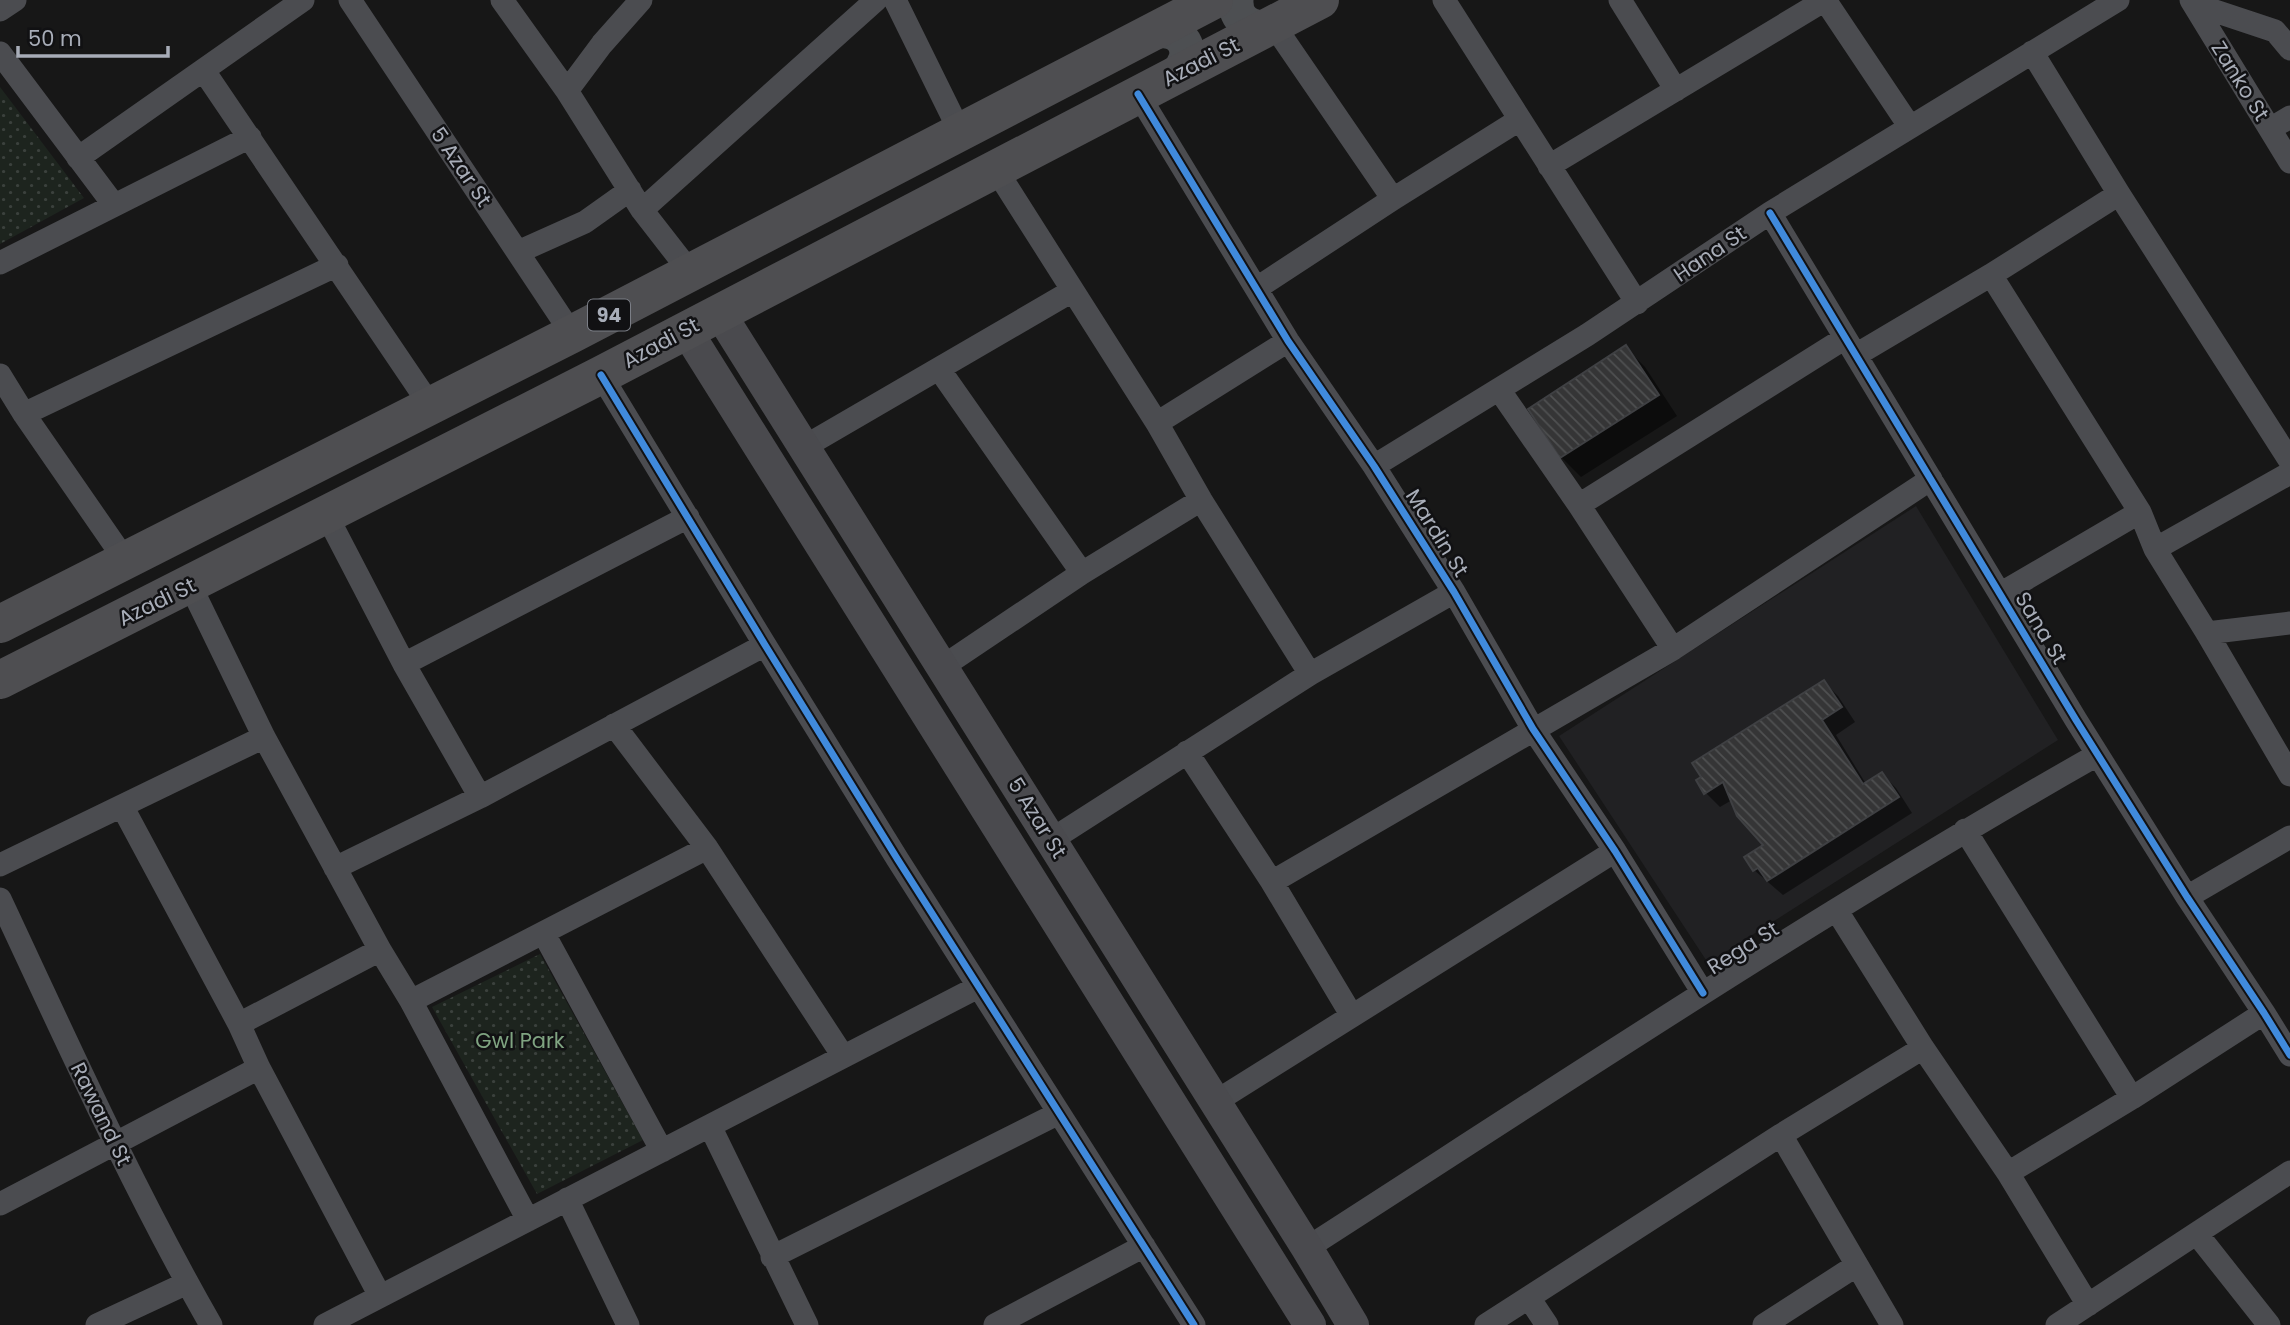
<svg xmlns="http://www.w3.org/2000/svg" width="2290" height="1325" font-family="Poppins,sans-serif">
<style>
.built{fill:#212123}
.park{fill:url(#park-dots)}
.shadow{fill:#0007}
.building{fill:url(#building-back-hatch);stroke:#3f4043;stroke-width:2}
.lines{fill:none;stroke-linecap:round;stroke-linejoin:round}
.street{stroke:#4b4c50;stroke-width:23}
.secondary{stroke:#4a4a4e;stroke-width:32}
.primary{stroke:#4d4f52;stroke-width:35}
.highway{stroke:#4e4e51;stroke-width:38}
.cycleway-casing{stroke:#111113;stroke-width:11}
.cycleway{stroke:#408adc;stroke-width:7}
.labels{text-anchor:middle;stroke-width:5;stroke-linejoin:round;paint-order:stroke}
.shield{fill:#111113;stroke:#7b7e86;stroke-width:2}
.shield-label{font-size:19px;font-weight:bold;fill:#a8adb8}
.street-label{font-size:21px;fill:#a8adb8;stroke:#111113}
.park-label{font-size:21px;fill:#7fa381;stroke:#111113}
</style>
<defs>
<pattern id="park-dots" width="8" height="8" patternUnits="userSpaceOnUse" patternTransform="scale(1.75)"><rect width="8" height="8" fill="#1d241e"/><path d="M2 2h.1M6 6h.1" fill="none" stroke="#3b413d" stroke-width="1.8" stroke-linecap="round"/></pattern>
<pattern id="building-back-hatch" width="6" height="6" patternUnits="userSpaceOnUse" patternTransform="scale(1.75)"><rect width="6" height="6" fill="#353536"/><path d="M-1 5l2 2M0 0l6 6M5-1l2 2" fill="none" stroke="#4f5051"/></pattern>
</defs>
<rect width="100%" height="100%" fill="#171717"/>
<!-- built -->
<path class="built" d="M1916,506L2058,740L1708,963L1559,736Z"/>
<!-- park -->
<path class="park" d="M0,87L84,198L0,244Z
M540,954L643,1140L537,1194L432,1007Z"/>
<!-- shadow -->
<path class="shadow" d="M1625,347L1645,367L1677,416L1581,477L1561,457L1530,409Z
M1824,682L1838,696L1855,722L1836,735L1866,784L1882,774L1896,788L1912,813L1783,895L1754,870L1746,857L1766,845L1732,800L1720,807L1706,793Z"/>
<!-- building -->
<path class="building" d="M1626,345L1659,395L1560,458L1528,409Z
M1824,680L1842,707L1822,720L1863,784L1882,772L1899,797L1767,881L1758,868L1753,871L1744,857L1763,845L1737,816L1723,782L1704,794L1696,780L1701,777L1692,763Z"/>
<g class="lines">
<!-- street -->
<path class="street" d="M350,0L572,334
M502,0L567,91L642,210L691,273
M895,0L961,134
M1444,0L1637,303
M1620,0L1676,90
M1825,0L1910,127
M2191,0L2290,162
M2194,4L2275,31L2290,49
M0,10L15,0
M1273,24L1393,199
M2032,52L2119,194L2290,461
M0,53L114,205
M204,71L430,405
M567,91L602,44L641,0
M1138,94L1288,341L1374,466L1454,592L1533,729L1615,851L1703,993
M2270,129L2290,117
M78,158L303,0
M1549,166L1825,0
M995,168L1157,423L1201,500L1310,674
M642,210L876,0
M1770,213L2076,720L2187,897L2264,1013L2290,1055
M518,252L585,222L630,190
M0,263L250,137
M1991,275L2140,512L2155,549L2290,473
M1257,288L1393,199L1519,120
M1856,355L1991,275L2119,194
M939,369L1082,573
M0,375L24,414L125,560
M601,375L765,645L898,860L1194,1325
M1500,391L1579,505L1673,649
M24,414L337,265
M1157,423L1288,341
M804,447L1072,291
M1374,466L1587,335L1770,213L2118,0
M1579,505L1845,338
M327,516L404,664L480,797
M2155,549L2207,633L2290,775
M190,585L264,737L380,950L411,1001L528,1220
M2000,594L2140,512
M2207,633L2290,623
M404,664L688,517
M942,667L1082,573L1201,500
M614,725L707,848L843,1056
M1187,752L1272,882L1352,1016
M122,806L239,1024L259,1068L380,1296
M1965,830L2132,1098
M1051,840L1310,674L1454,592
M0,865L264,737
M335,868L480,797L765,645
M1272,882L1673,649L1931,479
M2187,897L2290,837
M0,899C67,1042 132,1187 211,1325
M1837,911L1923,1048L2008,1173L2088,1305
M544,934L662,1151
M411,1001L707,848
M239,1024L380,950
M1215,1102L1615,851
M710,1126L807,1325
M1781,1135L1892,1325
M2008,1173L2132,1098L2264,1013
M567,1199L628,1325
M0,1204L259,1068
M2197,1234L2269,1325
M1307,1248C1568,1080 1827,908 2097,755
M772,1257L1059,1113
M1529,1298L1547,1325
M97,1325L187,1283
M325,1325L978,987
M995,1325L1144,1246
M1486,1325L1781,1135L1923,1048
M1764,1325L1857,1265
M2057,1325L2290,1172"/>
<!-- secondary -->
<path class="secondary" d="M719,312L1307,1248L1353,1325
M686,330L1310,1325"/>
<!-- primary -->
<path class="primary" d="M1236,0C1235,19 1248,28 1266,28
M1151,33C1182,22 1200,54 1175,75"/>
<!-- highway -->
<path class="highway" d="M0,624L572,334L1214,0
M0,680L601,375L1320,0"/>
<!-- cycleway casing -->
<g class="cycleway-casing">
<path id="cycleway" d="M1138,94L1288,341L1374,466L1454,592L1533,729L1615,851L1703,993
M1770,213L2076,720L2187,897L2264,1013L2290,1055
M601,375L765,645L898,860L1194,1325"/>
</g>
<!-- cycleway -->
<use href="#cycleway" class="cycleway"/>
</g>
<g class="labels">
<!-- shield labels -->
<rect class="shield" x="588" y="299.5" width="42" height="31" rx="5"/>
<g class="shield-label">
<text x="609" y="322">94</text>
</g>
<!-- street labels -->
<g class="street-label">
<text transform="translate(1201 62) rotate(-27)" y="7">Azadi St</text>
<text transform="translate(2240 81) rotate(58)" y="7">Zanko St</text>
<text transform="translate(461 167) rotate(56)" y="7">5 Azar St</text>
<text transform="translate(1710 254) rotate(-34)" y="7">Hana St</text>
<text transform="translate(661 343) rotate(-28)" y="7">Azadi St</text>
<text transform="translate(1437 533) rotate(58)" y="7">Mardin St</text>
<text transform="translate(157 602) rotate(-26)" y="7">Azadi St</text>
<text transform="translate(2041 628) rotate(59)" y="7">Sana St</text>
<text transform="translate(1037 818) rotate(58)" y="7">5 Azar St</text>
<text transform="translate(1743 948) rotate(-32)" y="7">Rega St</text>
<text transform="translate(101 1114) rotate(64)" y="7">Rawand St</text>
</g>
<!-- park labels -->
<g class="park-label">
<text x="520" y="1048">Gwl Park</text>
</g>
</g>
<!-- scale -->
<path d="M18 46v10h150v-10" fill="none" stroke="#a8adb8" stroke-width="3.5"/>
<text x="28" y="46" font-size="21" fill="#a8adb8" stroke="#111113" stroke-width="5" paint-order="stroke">50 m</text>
</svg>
